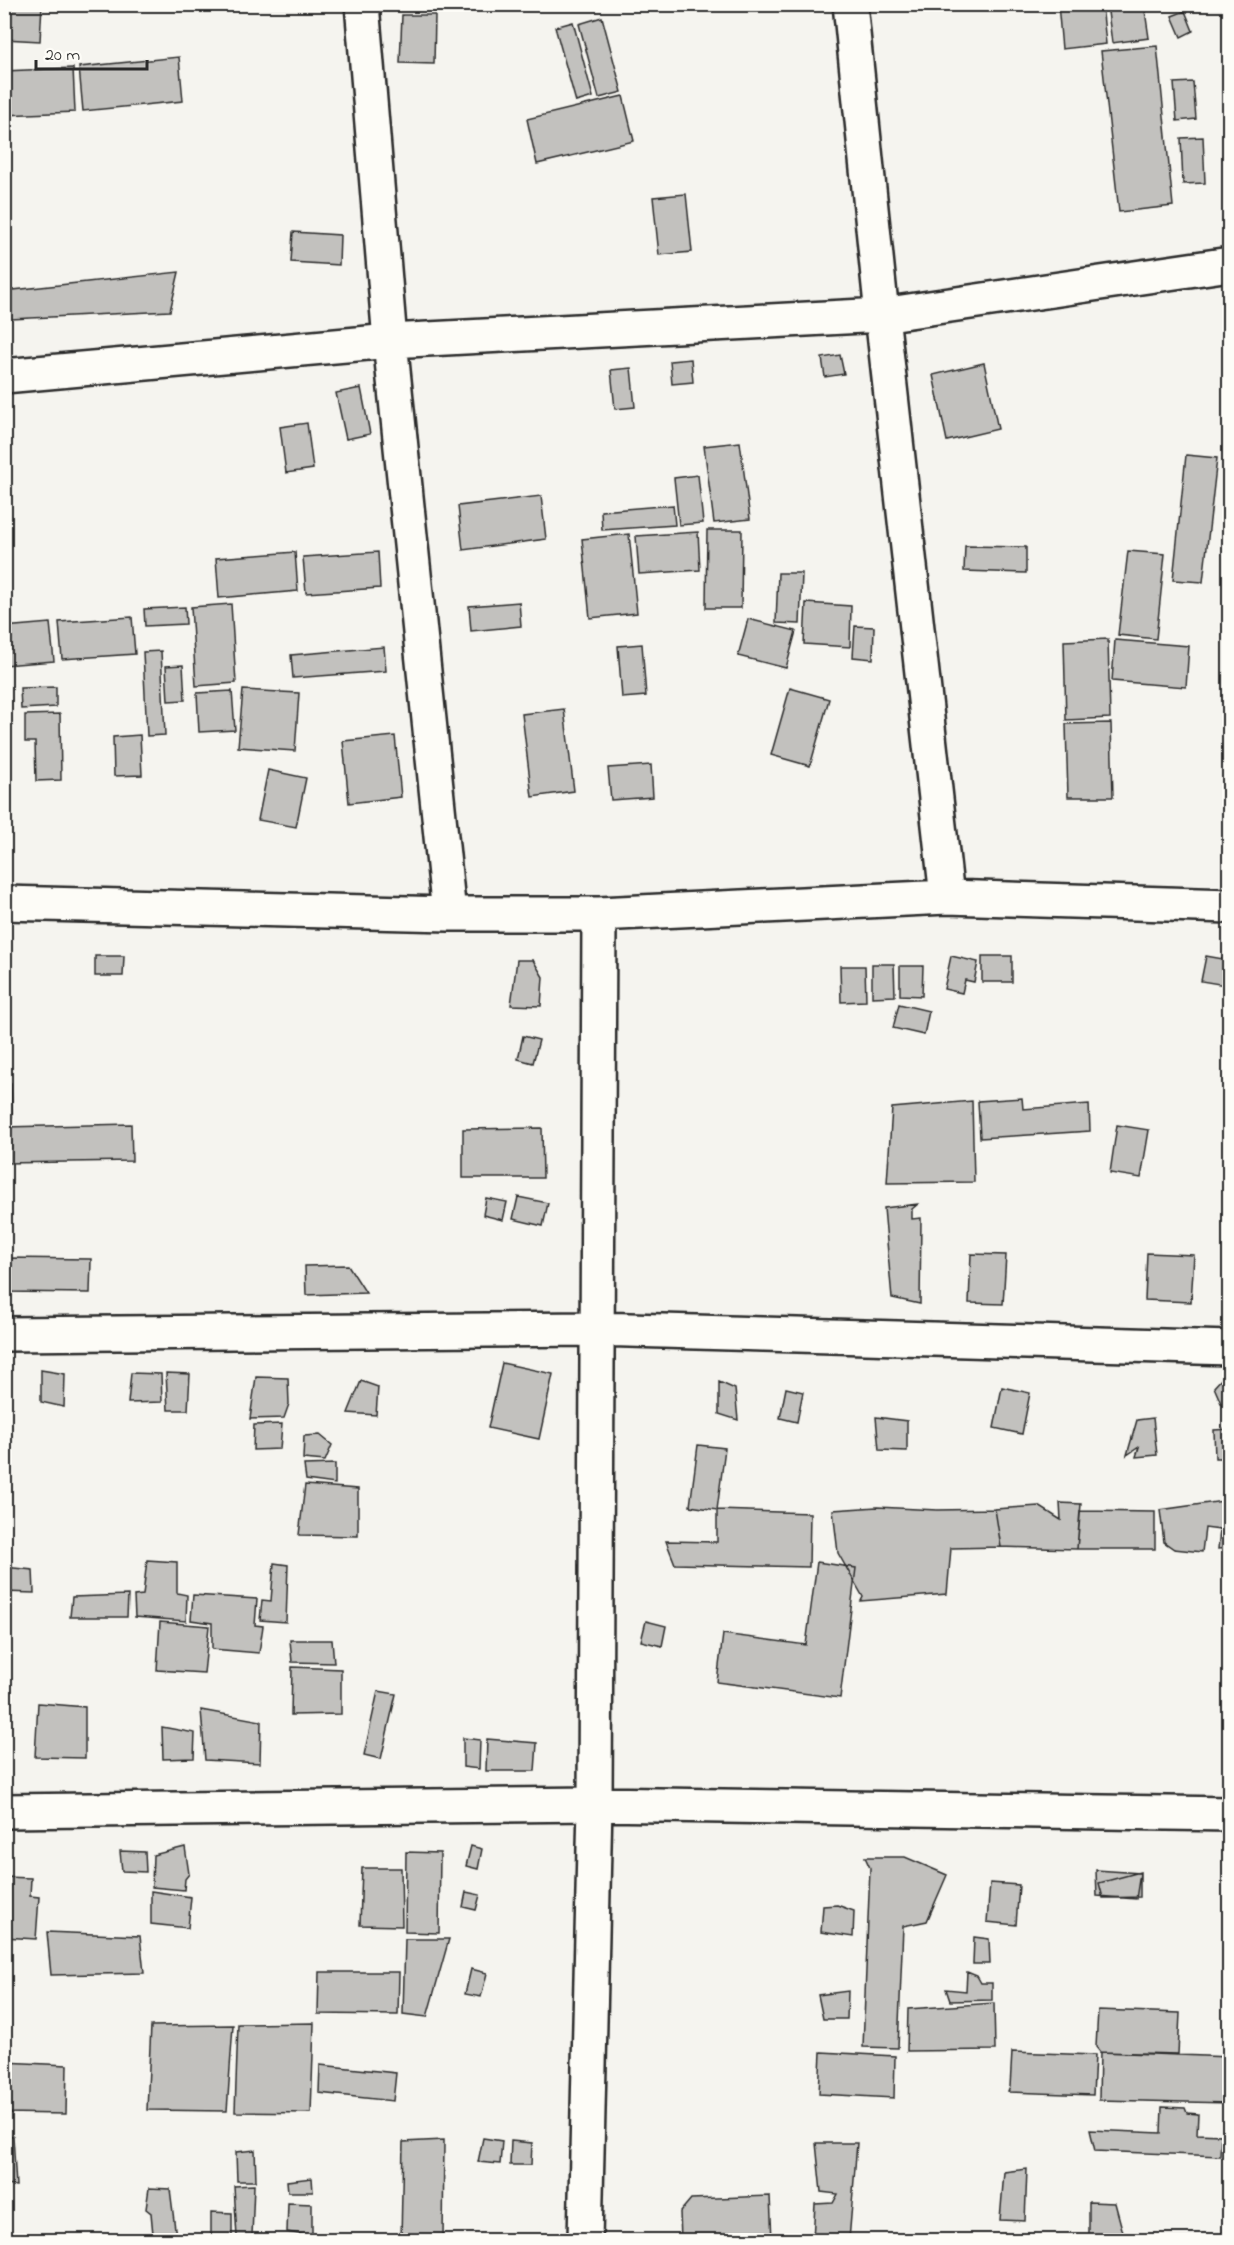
<svg xmlns="http://www.w3.org/2000/svg" width="1234" height="2245" font-family="'Indie Flower',sans-serif">
<style>
.building{fill:#c2c1be;stroke:#2b2b2b;stroke-width:1.5}
.lines{fill:none;stroke-linecap:round;stroke-linejoin:round}
.street-casing{stroke:#2b2b2b;stroke-width:38}
.street{stroke:#fdfcf7;stroke-width:33}
</style>
<rect width="100%" height="100%" fill="#f5f4ef"/>
<filter id="ink" filterUnits="userSpaceOnUse"><feTurbulence type="fractalNoise" baseFrequency=".0167" numOctaves="2"/><feDisplacementMap in="SourceGraphic" scale="12" xChannelSelector="R" yChannelSelector="G"/><feConvolveMatrix kernelMatrix="1 2 1 2 8 2 1 2 1" color-interpolation-filters="sRGB"/></filter>
<g filter="url(#ink)">
<!-- building -->
<path class="building" d="M4,4H42L40,41L4,39Z
M1058,4H1102L1106,44L1062,49Z
M1107,4H1144L1149,38L1112,43Z
M1185,11L1193,31L1181,37L1172,16Z
M402,15H435L434,64L400,63Z
M602,17L622,92L599,98L579,24Z
M573,22L593,97L576,102L555,27Z
M1157,46L1173,206L1119,212L1101,51Z
M179,57L183,101L83,111L79,67Z
M73,68L75,112L4,115V71Z
M1193,82L1196,119L1177,121L1174,83Z
M623,96L634,141L537,164L527,119Z
M1203,137L1205,183L1183,184L1181,138Z
M686,194L692,252L659,255L653,197Z
M293,232L340,235L339,265L291,262Z
M179,272L170,311L11,319L4,302V291Z
M840,355L844,374L825,377L822,358Z
M691,359L693,382L672,384L670,361Z
M984,363L998,429L947,441L933,375Z
M631,368L635,407L615,409L611,370Z
M361,388L370,434L346,439L336,393Z
M307,423L313,469L286,473L280,427Z
M740,442L750,519L714,523L704,446Z
M1186,455L1217,458L1203,582L1173,580Z
M698,475L703,523L679,525L674,478Z
M541,496L546,539L463,550L458,506Z
M673,505L675,525L602,530L601,511Z
M707,530H742L741,608H706Z
M698,532L700,570L639,574L636,536Z
M629,534L637,613L590,618L582,539Z
M965,546L1026,547V573L964,571Z
M1128,551L1165,554L1156,639L1118,635Z
M295,552L298,591L219,598L216,558Z
M378,552L380,588L306,593L303,557Z
M778,573H802L800,624L776,623Z
M519,602L521,626L471,631L469,606Z
M806,603L851,606L850,647L804,644Z
M231,604L236,683L196,686L191,607Z
M185,607L186,624L145,626L144,609Z
M132,617L135,654L62,659L59,622Z
M748,619L796,631L786,668L738,656Z
M50,623L54,661L4,665V627Z
M855,626L874,627L873,659L853,657Z
M1108,639L1110,718L1066,720L1064,641Z
M1115,640L1189,646L1186,687L1112,681Z
M642,644L646,696L622,698L618,646Z
M384,647L386,671L293,678L291,655Z
M161,651L165,735L147,736L143,652Z
M183,665L185,700L168,701L166,666Z
M56,687V707L21,709L20,688Z
M790,688L829,699L810,766L771,755Z
M243,690L299,693L295,751L238,747Z
M232,691L235,730L199,732L197,693Z
M564,709L574,791L532,797L522,714Z
M60,714L61,780L36,781L35,742H25V715Z
M1111,723L1113,797H1068L1066,724Z
M140,735L142,775L114,776L113,737Z
M395,736L401,797L349,803L343,741Z
M1224,753H1230V794H1223Z
M651,765L653,797L611,800L608,768Z
M268,770L306,778L296,827L258,820Z
M95,956H124L123,976H95Z
M951,956L978,962L974,982L965,980L962,993L944,989Z
M982,956H1012V982H982Z
M1206,956L1229,960L1225,985L1201,981Z
M517,960H533L543,977L541,1006L511,1005Z
M872,964H894L895,996L872,997Z
M840,966H865L866,1001L841,1002Z
M900,966H923L922,996L900,995Z
M899,1004L929,1011L924,1035L893,1028Z
M523,1036L539,1040L533,1063L518,1059Z
M4,1083H11L12,1117L4,1118Z
M1022,1098L1023,1109L1089,1104L1090,1131L980,1138L978,1101Z
M972,1101L974,1182L887,1183L892,1108Z
M131,1124L132,1161L4,1163V1127Z
M1117,1125L1149,1130L1141,1178L1110,1173Z
M542,1128L543,1178H463V1129Z
M518,1197L548,1203L543,1226L513,1219Z
M486,1198L507,1202L503,1220L483,1215Z
M918,1204L912,1209V1219L921,1218L920,1304L892,1298L884,1208Z
M1147,1253L1194,1255L1191,1302L1145,1300Z
M971,1254L1006,1255L1003,1304L969,1303Z
M4,1258L91,1259L90,1293L4,1292Z
M348,1265L366,1293L306,1295L305,1266Z
M502,1363L553,1374L539,1439L488,1428Z
M41,1370L65,1374L64,1407L41,1402Z
M131,1373L161,1374L162,1402L128,1403Z
M166,1373L190,1374L188,1410H168Z
M256,1377L288,1378L289,1404L284,1418L250,1419Z
M1223,1377L1230,1379V1405L1221,1403L1214,1387Z
M361,1381L378,1387L376,1415L348,1413Z
M719,1382L735,1389L738,1420L719,1414Z
M1002,1387L1030,1393L1022,1434L994,1428Z
M786,1388L803,1392L797,1422L780,1418Z
M876,1417L907,1421V1451L879,1450Z
M1153,1418L1157,1455L1136,1457L1139,1447L1127,1455L1137,1420Z
M282,1424L280,1449L253,1450L254,1425Z
M1230,1429V1458H1215L1214,1430Z
M320,1435L332,1445L325,1461L303,1459L304,1436Z
M698,1445L725,1448L717,1510L690,1506Z
M335,1464V1484L306,1480L304,1465Z
M305,1485L358,1489V1536L299,1535Z
M1230,1500V1548L1218,1549L1220,1530L1205,1528L1202,1552L1174,1549L1164,1542L1160,1510Z
M1060,1503L1081,1504L1077,1549L1001,1547L995,1509L1039,1506L1061,1520Z
M877,1507L937,1510L995,1509L1001,1547L951,1548L947,1594L861,1601L863,1597L838,1553L833,1510Z
M717,1510L810,1513L809,1567L675,1564L666,1541L717,1542Z
M1080,1511L1155,1512V1549H1077Z
M147,1560L177,1562V1593L187,1595L186,1621L135,1617L134,1596L143,1595Z
M817,1562L856,1568L840,1698L717,1682L723,1634L806,1645Z
M274,1563L288,1565L286,1622L260,1620L262,1600L271,1601Z
M4,1567L33,1570L34,1593L4,1592Z
M128,1595L127,1617H70L72,1597Z
M193,1595L257,1599L255,1625L263,1626L259,1653L212,1649V1623L191,1620Z
M646,1621L666,1626L662,1646L641,1641Z
M160,1622L209,1626L204,1673L157,1670Z
M290,1640H332L334,1663L292,1662Z
M292,1667L341,1669V1714L291,1715Z
M378,1691L396,1694L381,1759L364,1755Z
M38,1703L85,1707V1758L35,1757Z
M201,1710L261,1721L260,1763L205,1760Z
M162,1727L195,1733L194,1758L163,1759Z
M463,1738L480,1740L479,1769L463,1767Z
M487,1739L537,1743L535,1771H486Z
M471,1846L482,1849L478,1869L466,1866Z
M185,1847L189,1874L185,1879L184,1890L152,1887L153,1855Z
M120,1851L145,1852L146,1872L122,1871Z
M406,1852L440,1853L439,1933L405,1932Z
M865,1857H905L947,1875L927,1921L903,1926L898,2048L863,2047L870,1868Z
M362,1868H401L402,1926L360,1925Z
M1096,1870L1140,1873L1136,1899L1097,1896Z
M1140,1872V1897L1103,1898L1099,1883Z
M4,1877L31,1878L30,1896L39,1897L36,1939L4,1937Z
M990,1883L1019,1885L1016,1925L987,1922Z
M151,1891L191,1897L188,1928L151,1924Z
M466,1892L480,1895L476,1910L463,1907Z
M837,1905L854,1911L853,1937L821,1932L823,1906Z
M47,1932L140,1936L144,1973L51,1975Z
M974,1937L989,1939L990,1964H973Z
M405,1939H449L427,2017L403,2014Z
M471,1969L487,1973L481,1997L465,1994Z
M319,1972H399L398,2015L318,2014Z
M967,1972L977,1976L981,1983H992V2000L950,2001L946,1989L966,1991Z
M848,1991L847,2019H823L818,1995Z
M994,2003L995,2050L907,2051L908,2009Z
M1098,2010L1180,2013L1178,2054L1100,2052L1096,2047Z
M314,2023L311,2113L235,2112L238,2024Z
M233,2025L227,2111L147,2110L151,2026Z
M821,2052L895,2056L894,2098L819,2094Z
M1012,2052L1095,2055L1093,2095L1008,2092L1010,2087Z
M1100,2052L1230,2057V2103L1099,2100Z
M4,2062L67,2065L66,2114L4,2113Z
M320,2065L396,2073L393,2101L319,2093Z
M1162,2107L1185,2108L1187,2113L1198,2114L1197,2134L1221,2135L1220,2156L1095,2151L1090,2130L1161,2133Z
M4,2135L13,2136L16,2186L4,2185Z
M483,2138L502,2141L500,2164L478,2162Z
M444,2140L443,2240H401L403,2142Z
M511,2141L532,2143L531,2165H510Z
M816,2143H857L849,2240H813L815,2204L833,2203L838,2194L821,2192Z
M255,2150L256,2181H237L236,2152Z
M1027,2169L1025,2221L1000,2220L1004,2172Z
M312,2178L313,2192H288L287,2181Z
M254,2185L252,2236L237,2237L234,2186Z
M149,2188L170,2189L176,2237L153,2234L151,2213L146,2209Z
M4,2194H8L9,2231H4Z
M770,2196L772,2240H681L680,2212L691,2199Z
M1089,2202L1115,2203L1125,2240H1089Z
M288,2203L312,2204V2236L287,2232Z
M211,2212L232,2213V2237L211,2238Z
M1225,2218L1230,2219V2240H1223Z"/>
<g class="lines">
<!-- street casing -->
<g class="street-casing">
<path id="street" d="M362,4L390,341L449,914
M850,4L882,315L947,897
M4,376L390,341L882,315L1230,264
M4,903L449,914H599L947,897L1230,906
M4,1334L596,1329L1230,1348
M4,1811L595,1804L1230,1814
M585,2240L595,1804L599,914"/>
</g>
<!-- street -->
<use href="#street" class="street"/>
</g>
</g>
<!-- margin -->
<rect width="1234" height="2245" fill="none" stroke="#fdfcf7" stroke-width="24"/>
<rect x="12" y="12" width="1210" height="2221" fill="none" stroke="#2b2b2b" stroke-width="2" filter="url(#ink)"/>
<!-- scale -->
<path d="M36 60v9h111v-9" fill="none" stroke="#2b2b2b" stroke-width="3"/>
<text x="45" y="60" font-size="18" fill="#2b2b2b" stroke="#fdfcf7" stroke-width="4.5" paint-order="stroke">20 m</text>
</svg>
